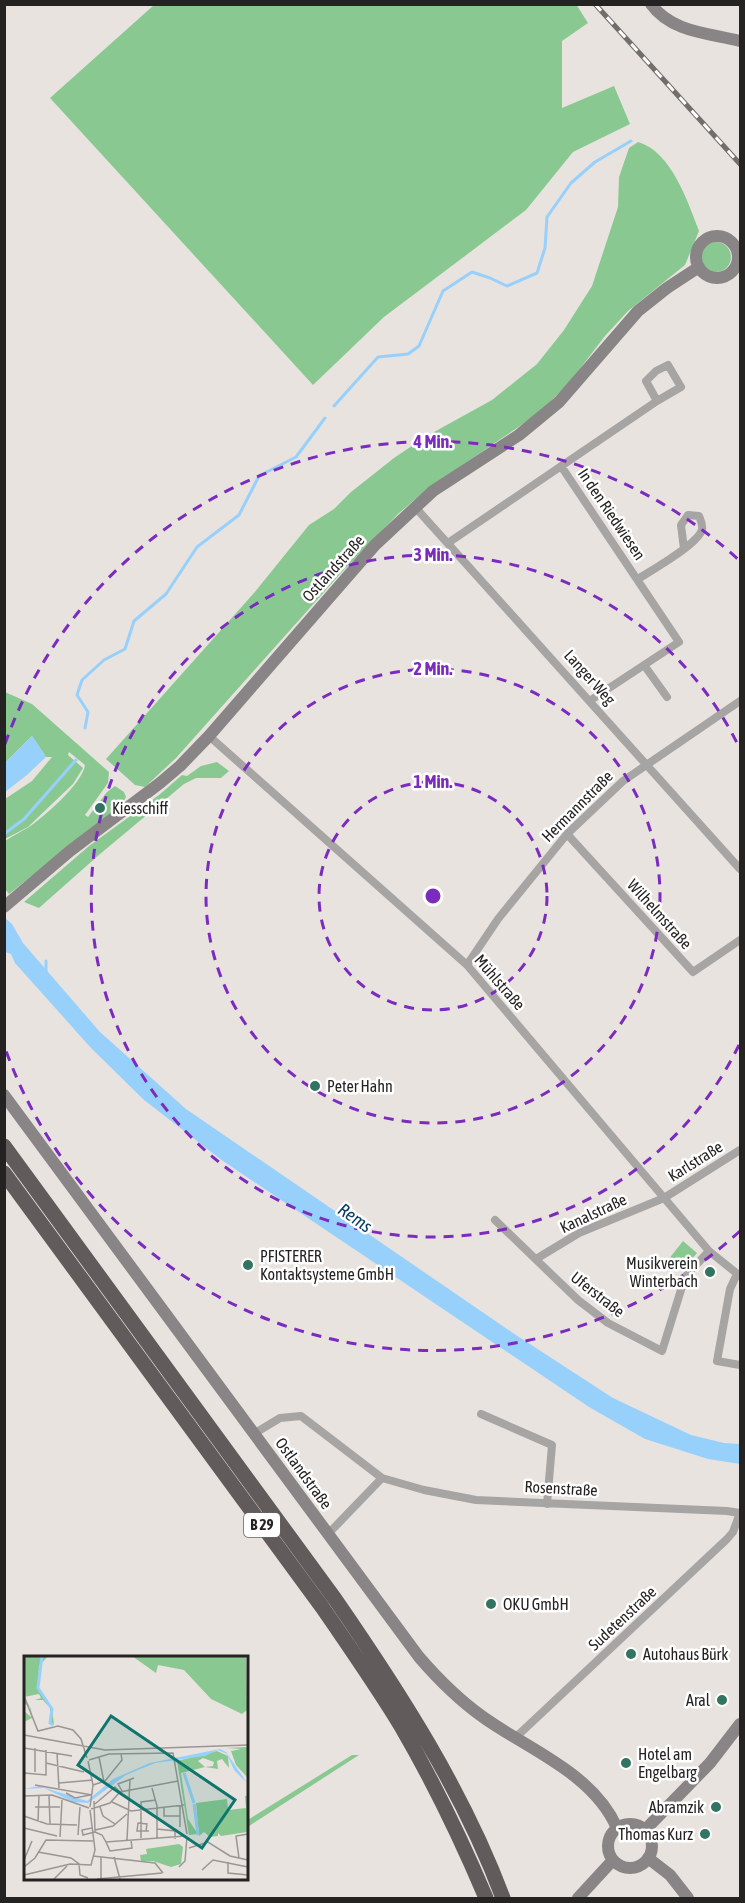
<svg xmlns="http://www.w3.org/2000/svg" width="745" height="1903" font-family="'Asap Condensed',sans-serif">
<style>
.green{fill:#89c991}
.water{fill:#98d0fc}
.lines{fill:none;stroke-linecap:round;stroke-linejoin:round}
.stream{stroke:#98d0fc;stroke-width:3}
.street{stroke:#a7a4a4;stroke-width:8}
.secondary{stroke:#898485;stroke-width:12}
.highway{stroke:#615b5b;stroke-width:15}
.rail-casing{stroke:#726e6c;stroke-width:5}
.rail{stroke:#fff;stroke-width:3;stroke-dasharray:9;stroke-linecap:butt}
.ring{fill:none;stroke:#7b2cbf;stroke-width:3;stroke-dasharray:10 8}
.poi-dot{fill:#337361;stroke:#fff;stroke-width:2}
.labels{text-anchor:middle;stroke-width:5;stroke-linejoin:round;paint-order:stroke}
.shield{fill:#fff;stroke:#666564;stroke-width:1.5}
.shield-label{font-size:15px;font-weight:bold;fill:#252322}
.street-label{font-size:16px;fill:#252322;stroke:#fff}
.poi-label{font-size:16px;fill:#252322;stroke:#fff;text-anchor:start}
.water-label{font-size:18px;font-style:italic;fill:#073f63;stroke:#fff}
.inset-river{fill:none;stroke:#98d0fc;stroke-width:3}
.inset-road{fill:none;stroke:#9b9693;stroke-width:1.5}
.view{fill:#0f766e;fill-opacity:0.15;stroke:#0f766e;stroke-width:3}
.inset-edge{fill:none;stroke:#252322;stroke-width:3}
.centre{fill:#7b2cbf;stroke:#fff;stroke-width:3}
.ring-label{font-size:18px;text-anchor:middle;font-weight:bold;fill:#7b2cbf;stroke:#fff;stroke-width:5;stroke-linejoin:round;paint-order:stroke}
</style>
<rect width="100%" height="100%" fill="#e9e3df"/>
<!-- green -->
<path class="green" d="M576,4L588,23L562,41V108L614,86L630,124L573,152L526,210L384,317L313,385L50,98L154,5Z
M638,142C671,151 688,202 699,231L685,265L628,311L605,336L569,383L539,413L427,489L398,514L342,572L176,758L145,787L135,785L106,759L254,593L309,525L334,509L351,492L394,458L425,437L492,400L537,364L564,330L592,286L618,207L619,177L629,148Z
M701 257a15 15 0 1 1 30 0a15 15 0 1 1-30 0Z
M5,692L32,704L109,772L108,783L85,815L88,817L107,792L115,786L124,792L126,797L122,804L9,894L5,889V841C12,836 21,832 29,827C45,816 82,784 85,765L69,752L68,755L83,768L73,784L53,803L28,827L5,839V799L32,781L52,757H46L32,736L5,763Z
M217,762L229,771L221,778H196L184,784L100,854L39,908L24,902L89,846L159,795L182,775L187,776L201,766Z
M683,1241L697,1253L682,1271L668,1260Z
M352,1755H359L246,1828V1821Z"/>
<!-- water -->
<path class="water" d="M32,736L46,757L27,775L5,792V763Z
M4,917L12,924L23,943L100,1032L186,1109L513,1333L613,1398L691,1435L724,1443L740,1444V1464L708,1459L645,1439L589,1407L223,1161L144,1100L91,1048L15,963L11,954L5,952Z"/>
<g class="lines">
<!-- stream -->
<path class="stream" d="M334,406L378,357L408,354L419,346L443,291L472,272L490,278L507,286L537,273L545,248L547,217L571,183L595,162L631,141
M85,728L88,712L77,695L82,680L104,660L125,649L134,621L166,594L197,547L239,515L259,476L296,457L325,418
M4,834L24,819L76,760
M46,972V961"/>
<!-- street -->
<path class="street" d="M561,466L679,642L591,700
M415,507L740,869
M448,543L657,401L681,387L668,365L656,371L646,381L657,401
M638,579C652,570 697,545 702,530C703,524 701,521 699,516L688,515L681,525L684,549
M644,665L667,697
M209,736L467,965L709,1251L740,1276
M567,834L693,972L740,940
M467,965L498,919L567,834L623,781L740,701
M495,1220L578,1300L608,1323L662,1351L685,1277L709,1251
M536,1259L579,1233L664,1198L740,1150
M737,1274L730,1289L717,1361L740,1365
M481,1414L552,1445L547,1504
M255,1433L280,1418L301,1416L382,1478
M328,1534L382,1478L424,1490L476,1500L727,1511L740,1513
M515,1738L727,1539L733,1532L740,1513"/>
<!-- secondary -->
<path class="secondary" d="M651,4C672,33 710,33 740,41
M696 257a21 21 0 1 1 42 0a21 21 0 1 1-42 0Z
M4,907L70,851L160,783L180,766L209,736L375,545L433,491L519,435L559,402L638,311L667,288L699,267
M4,1095L419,1657C438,1679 459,1700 483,1717C529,1750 593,1773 617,1828
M608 1846a22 22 0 1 1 44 0a22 22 0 1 1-44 0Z
M645,1830L710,1763L740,1724
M648,1858L670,1875L688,1898
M578,1898L613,1860"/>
<!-- highway -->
<path class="highway" d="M4,1146L335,1599C400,1693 463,1791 503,1898
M4,1173L322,1607C349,1646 376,1685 401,1726C433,1781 461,1839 486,1898"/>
<!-- rail casing -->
<g class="rail-casing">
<path id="rail" d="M595,4L740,164"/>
</g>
<!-- rail -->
<use href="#rail" class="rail"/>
</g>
<!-- distance rings -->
<g class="ring">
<circle cx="433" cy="896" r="114"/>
<circle cx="433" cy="896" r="227"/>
<path d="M739 1045A341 341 0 1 1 739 747"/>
<path d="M740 1231A454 454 0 0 1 5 1048M5 744A454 454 0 0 1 740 561"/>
</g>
<!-- markers -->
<g class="poi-dot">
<circle cx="100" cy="808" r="6"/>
<circle cx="315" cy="1086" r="6"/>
<circle cx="248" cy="1265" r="6"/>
<circle cx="710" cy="1272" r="6"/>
<circle cx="491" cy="1604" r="6"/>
<circle cx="631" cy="1654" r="6"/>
<circle cx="722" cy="1700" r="6"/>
<circle cx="626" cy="1763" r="6"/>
<circle cx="716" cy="1807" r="6"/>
<circle cx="705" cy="1834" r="6"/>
</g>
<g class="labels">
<!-- shield labels -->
<rect class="shield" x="244" y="1513" width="36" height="24" rx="4.5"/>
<g class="shield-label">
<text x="262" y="1530">B 29</text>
</g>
<!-- street labels -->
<g class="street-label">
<text transform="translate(612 514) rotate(56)" y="6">In den Riedwiesen</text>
<text transform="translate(333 568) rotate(-48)" y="6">Ostlandstraße</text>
<text transform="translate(590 677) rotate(48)" y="6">Langer Weg</text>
<text transform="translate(577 806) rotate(-45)" y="6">Hermannstraße</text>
<text transform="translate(660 914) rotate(48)" y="6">Wilhelmstraße</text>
<text transform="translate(500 982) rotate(49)" y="6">Mühlstraße</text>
<text transform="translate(695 1161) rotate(-32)" y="6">Karlstraße</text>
<text transform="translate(593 1213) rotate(-25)" y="6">Kanalstraße</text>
<text transform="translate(598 1294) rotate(38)" y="6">Uferstraße</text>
<text transform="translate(304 1473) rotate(54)" y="6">Ostlandstraße</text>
<text transform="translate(561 1488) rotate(3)" y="6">Rosenstraße</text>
<text transform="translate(622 1618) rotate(-43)" y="6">Sudetenstraße</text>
</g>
<!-- poi labels -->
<g class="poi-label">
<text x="112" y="814">Kiesschiff</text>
<text x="327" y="1092">Peter Hahn</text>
<text x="260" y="1262">PFISTERER<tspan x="260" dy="18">Kontaktsysteme GmbH</tspan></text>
<text x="698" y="1269" text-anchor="end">Musikverein<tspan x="698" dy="18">Winterbach</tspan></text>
<text x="503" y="1610">OKU GmbH</text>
<text x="643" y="1660">Autohaus Bürk</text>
<text x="710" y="1706" text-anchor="end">Aral</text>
<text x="638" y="1760">Hotel am<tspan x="638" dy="18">Engelbarg</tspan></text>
<text x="704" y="1813" text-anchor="end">Abramzik</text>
<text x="693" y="1840" text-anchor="end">Thomas Kurz</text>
</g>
<!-- water labels -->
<g class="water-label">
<text transform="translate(355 1218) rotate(35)" y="6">Rems</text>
</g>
</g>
<!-- overview -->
<g transform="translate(24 1656)">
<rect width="224" height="224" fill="#e9e3df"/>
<path d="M0,0H24L15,10L14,31L28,52L30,69L26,66V52L19,44H11L17,42L15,38L0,41L2,45L6,51L7,53L8,62L0,66V55L7,61L6,51L0,47ZM108,0H222L223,54L218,58L187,43L160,14L134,9L132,17ZM223,91V121L212,109L207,95L217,93L202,92ZM193,95L204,100L205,112L198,103L193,105L194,113L181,111L189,110L190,106L179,102L174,105L181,111L157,117L164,163L174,178L165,179L153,105ZM221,140H223V176L197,180L194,177V180L186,181L180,176L175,180L172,147L203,143L204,154L222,152ZM155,188L159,191L157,208L147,211L129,205H117L116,199L123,198L122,193Z" fill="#89c991"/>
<path d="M196,93L202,96L223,127L210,114L203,98L194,94L181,100L131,107L102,119L64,147L49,146L20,132L0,133L15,130L63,145L89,123L126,107Z" fill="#98d0fc"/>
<path class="inset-river" d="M18,0L14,32L28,53L26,67L29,69M160,117L170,147M170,148L174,179"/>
<path class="inset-road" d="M0,40L14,75L34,70L49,74L57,83L63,102M0,79L81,94L224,89M0,92L48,100M33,97L35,132M75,101L80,126M65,104L85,98L149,97L163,178M64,105L69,129L66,151M22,107L60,116M11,116V92M0,117L22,119V94M35,127L69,124M11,129L68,139M69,129L81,125L98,104L97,98M128,132L133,150V183M98,135L94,128L110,122M42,137L51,142L66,139M25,139L26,168M0,140L28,139L65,152M88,146L107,155L160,149M71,148L91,131L96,136M11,151H36M76,151L79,160L91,168M140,152V160H156M67,153L86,147L96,136L154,125M0,160L23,168L53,169M14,165L15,139M156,171V149M0,172L33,180M68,172L58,174L59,179L71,176L70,145M133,173L151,175V183M71,174L89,170L103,158M122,175L123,168L114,167L113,175H125M71,176L78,179L82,186L161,180M54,179L56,151M36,181L38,144M117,182V146L132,144M103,184L106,123M82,186L86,195L108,192L107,184M165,192L184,186L206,200L224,204M14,196L47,202L55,208L56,219L64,222M69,200L131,207L139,217M77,201V222M90,201L96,223M215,202L212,180L224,178M0,204L8,185M204,206V217L224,219M0,211L11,202L22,184L69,185M155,211L161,205L163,181M178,214L189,204L224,211M0,219L46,208L67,209L71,194L66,154M30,223L43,210M73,223L138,217"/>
<path class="view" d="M87,60L211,144L178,192L54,109Z"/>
<rect width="224" height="224" class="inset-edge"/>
</g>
<circle cx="433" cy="896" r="9" class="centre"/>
<g class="ring-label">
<text x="433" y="448">4 Min.</text>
<text x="433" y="561">3 Min.</text>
<text x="433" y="675">2 Min.</text>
<text x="433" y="788">1 Min.</text>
</g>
<!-- border -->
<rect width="745" height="1903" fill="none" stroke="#252322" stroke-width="12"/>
</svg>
